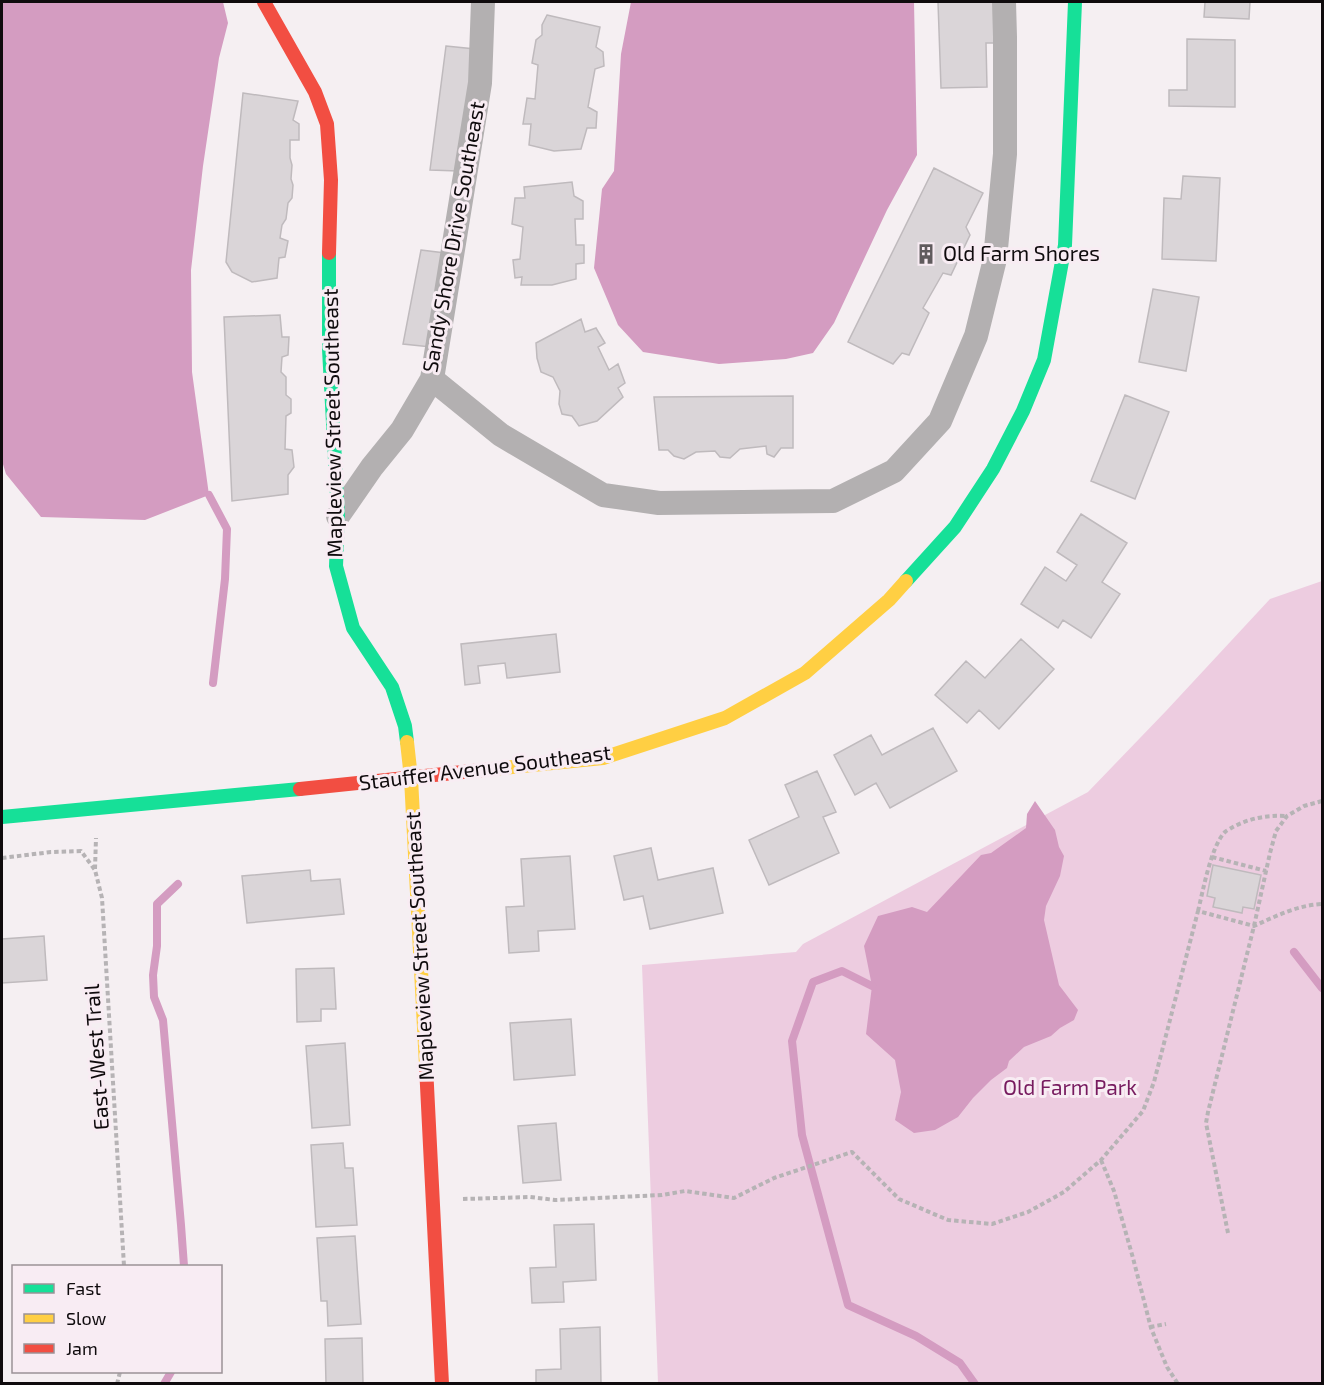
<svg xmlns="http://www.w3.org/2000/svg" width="1324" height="1385" font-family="'Exo 2',sans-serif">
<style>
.green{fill:#edcce0}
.water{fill:#d49cc1}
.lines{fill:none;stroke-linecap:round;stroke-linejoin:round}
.stream{stroke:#d49cc1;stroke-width:8}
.building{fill:#dad5d8;stroke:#bfbabd;stroke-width:1.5}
.path{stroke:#b6b3b5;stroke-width:4;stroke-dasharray:4.5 3;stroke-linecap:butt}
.street{stroke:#b3b0b1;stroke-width:24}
.fast{stroke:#16e098;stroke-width:14}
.slow{stroke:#ffcf43;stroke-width:14}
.jam{stroke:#f24e42;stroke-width:14}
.labels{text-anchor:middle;stroke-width:6;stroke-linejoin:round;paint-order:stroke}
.street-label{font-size:21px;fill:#0f0b0d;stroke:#f8ecf3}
.poi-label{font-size:21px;fill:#0f0b0d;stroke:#f8ecf3;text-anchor:start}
.park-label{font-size:21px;fill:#771b5f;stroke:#f8ecf3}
</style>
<rect width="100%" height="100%" fill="#f5eff2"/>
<!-- green -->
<path class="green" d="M1322,581V1383H658L642,965L796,952L803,944L1088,792L1166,711L1270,599Z"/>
<!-- water -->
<path class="water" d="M2,2H223L228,23L219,58L203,166L191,270L192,372L209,495L145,520L41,517L6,474L2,461Z
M631,2H914L917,155L887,210L834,323L813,353L786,359L719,364L643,352L618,325L594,268L602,189L614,171L621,54Z
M1035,801L1055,830L1059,847L1064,856L1060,876L1046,906L1044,920L1059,985L1078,1010L1074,1020L1060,1028L1051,1036L1024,1047L1009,1061L1007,1068L991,1080L973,1098L958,1117L935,1130L914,1133L895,1120L901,1092L895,1060L866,1034L872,986L864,946L878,916L912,907L927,912L981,855L991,853L1026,828L1027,814Z"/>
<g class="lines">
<!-- stream -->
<path class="stream" d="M209,495L227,529L225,579L213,683
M178,884L157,904V946L153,975L154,997L163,1020L181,1225L184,1266
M1294,952L1322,988
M872,986L842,971L813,982L792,1041L802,1135L848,1305L916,1336L960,1363L975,1384
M164,1384L171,1372"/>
</g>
<!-- building -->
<path class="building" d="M938,2H995L996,43H986L987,87L941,88Z
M1205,2H1250L1249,19L1204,17Z
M547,15L600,27L596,47L603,52L604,66L595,69L588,107L597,112L596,128H587L581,149L554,151L529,145L531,124H523L527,98L535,99L538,65L532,63L536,40L542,35V25Z
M1187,39L1235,40V107L1169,106V90H1187Z
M446,46L475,49L458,171L430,170Z
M243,93L298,101L293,120L299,124V140H290V158L292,165L291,179L293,185L292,198L288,203L286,219L282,225L280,238L288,241L285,257L279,258L277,278L252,282L232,272L226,262Z
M934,168L983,193L966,227L970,235L951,275L943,273L923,308L929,313L909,355L902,353L893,364L848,342Z
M1183,176L1220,178L1216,261L1162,259L1164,198L1181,199Z
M572,182L574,196L583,201V219H575L576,245H584V263L576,264V279L552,285H521L522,277L515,278L513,260L520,259L523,227L512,224L515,198H525L524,187Z
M421,250L445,253L431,347L403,344Z
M1153,289L1199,297L1186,371L1139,362Z
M280,315L282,337H289L288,355L282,357L281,372L286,377V395L291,399V413L286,416L285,449L292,450L294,467L288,475V494L232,501L224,317Z
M581,319L585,332L596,328L605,343L598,347L609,370L618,364L625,383L618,388L623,397L597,421L579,426L572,416L562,414L559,404L560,391L553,377L541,372L537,358L536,343Z
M1125,395L1169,412L1135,499L1091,481Z
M793,396V448H781L774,457L767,454L766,446L740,449L730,458L720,457L715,451L696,452L684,459L674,456L668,450H659L654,397Z
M1081,514L1127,543L1102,582L1120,594L1091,638L1063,620L1058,628L1021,604L1045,567L1066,581L1077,565L1057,552Z
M556,634L560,672L507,678L505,663L478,666L480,683L465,685L461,644Z
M1021,639L1054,669L999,729L979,710L967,723L935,695L966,661L985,678Z
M933,728L957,771L890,808L876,783L855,795L834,755L871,735L882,755Z
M817,771L836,812L823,817L839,853L769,885L749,840L799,817L785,785Z
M651,848L658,880L713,868L723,913L650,929L643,896L624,900L614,856Z
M570,856L575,929L538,931L539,951L509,953L506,907L524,906L521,859Z
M1213,865L1261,875L1254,909L1243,907L1242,913L1213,907L1215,898L1207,896Z
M310,870L311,881L340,879L344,914L247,923L242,876Z
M44,936L47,980L2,983V939Z
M334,968L336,1009H321V1021L297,1022L296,969Z
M571,1019L575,1075L514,1080L510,1023Z
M345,1043L350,1125L312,1128L306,1046Z
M556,1123L561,1180L523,1183L518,1126Z
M343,1143L345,1168H353L357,1225L316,1227L311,1145Z
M594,1224L596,1280L563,1282L564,1302L532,1303L530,1268L556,1267L554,1225Z
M355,1236L361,1324L328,1326L327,1301H321L317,1238Z
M600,1327L601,1384H536V1370L561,1369L560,1329Z
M362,1338L363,1384H326L325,1339Z"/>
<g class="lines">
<!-- path -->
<path class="path" d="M1212,857L1266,871
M2,858L51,852L81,851L95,870L102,898L124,1266
M95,869L96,838
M1198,911C1203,891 1211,846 1225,832C1226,831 1231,828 1233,827C1250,818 1267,815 1287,816
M1101,1160L1114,1191L1133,1258L1151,1328L1167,1367L1178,1384
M463,1199L530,1197L555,1200L662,1195L685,1191L734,1198L774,1178L852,1152L899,1199L948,1220L992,1224L1028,1212L1064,1192L1101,1160L1143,1111L1154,1082L1198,911L1254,926C1276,916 1298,905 1322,904
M1228,1233L1206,1123L1208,1112L1254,926L1270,853L1276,831L1287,816L1304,806L1322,801
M1150,1327L1166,1324
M117,1384L120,1372"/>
<!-- street -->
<path class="street" d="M432,379L501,435L603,495L659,503L833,501L894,471L940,421L976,336L995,259L1005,154V37L1004,2
M338,516L372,467L402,430L432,379L480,83L483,2"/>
<!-- fast -->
<path class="fast" d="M329,253V349L338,516L336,566L353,628L392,687L405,726L407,742
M906,581L955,527L993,469L1023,411L1044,360L1065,245L1075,2
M2,817L300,789"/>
<!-- slow -->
<path class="slow" d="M407,742L411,778L426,1066
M492,769L603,758L725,718L805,673L889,600L906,581"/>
<!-- jam -->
<path class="jam" d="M264,2L315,92L327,124L331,180L329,253
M300,789L492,769
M426,1066L442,1384"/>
</g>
<!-- icons -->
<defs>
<g id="building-bare" transform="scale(1.62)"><path d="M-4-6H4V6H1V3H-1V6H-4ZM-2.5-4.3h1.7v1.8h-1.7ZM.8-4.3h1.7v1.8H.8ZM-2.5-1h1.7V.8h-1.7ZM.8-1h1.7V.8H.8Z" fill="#605b5d" stroke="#f8ecf3" stroke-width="2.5" paint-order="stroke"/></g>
</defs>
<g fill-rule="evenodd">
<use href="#building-bare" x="926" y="254"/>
</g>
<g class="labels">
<!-- street labels -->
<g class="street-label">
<text transform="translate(454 237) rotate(-80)" y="7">Sandy Shore Drive Southeast</text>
<text transform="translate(333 423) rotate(-91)" y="7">Mapleview Street Southeast</text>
<text transform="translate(485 768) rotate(-7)" y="7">Stauffer Avenue Southeast</text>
<text transform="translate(420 946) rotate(-93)" y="7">Mapleview Street Southeast</text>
<text transform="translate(97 1057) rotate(-94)" y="7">East-West Trail</text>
</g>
<!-- poi labels -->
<g class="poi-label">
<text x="943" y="261">Old Farm Shores</text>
</g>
<!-- park labels -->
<g class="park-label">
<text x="1070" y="1095">Old Farm Park</text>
</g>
</g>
<!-- border -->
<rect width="1324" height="1385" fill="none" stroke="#0f0b0d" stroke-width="6"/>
<!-- legend -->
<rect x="12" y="1265" width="210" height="108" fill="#f8ecf3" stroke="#9b9297" stroke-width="1.5"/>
<rect x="24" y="1284" width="30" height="9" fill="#16e098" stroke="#9b9297" stroke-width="1.5"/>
<text x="66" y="1295" font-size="18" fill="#0f0b0d">Fast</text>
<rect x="24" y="1314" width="30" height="9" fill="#ffcf43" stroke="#9b9297" stroke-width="1.5"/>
<text x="66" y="1325" font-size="18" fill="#0f0b0d">Slow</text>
<rect x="24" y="1344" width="30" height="9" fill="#f24e42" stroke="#9b9297" stroke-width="1.5"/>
<text x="66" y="1355" font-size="18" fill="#0f0b0d">Jam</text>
</svg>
